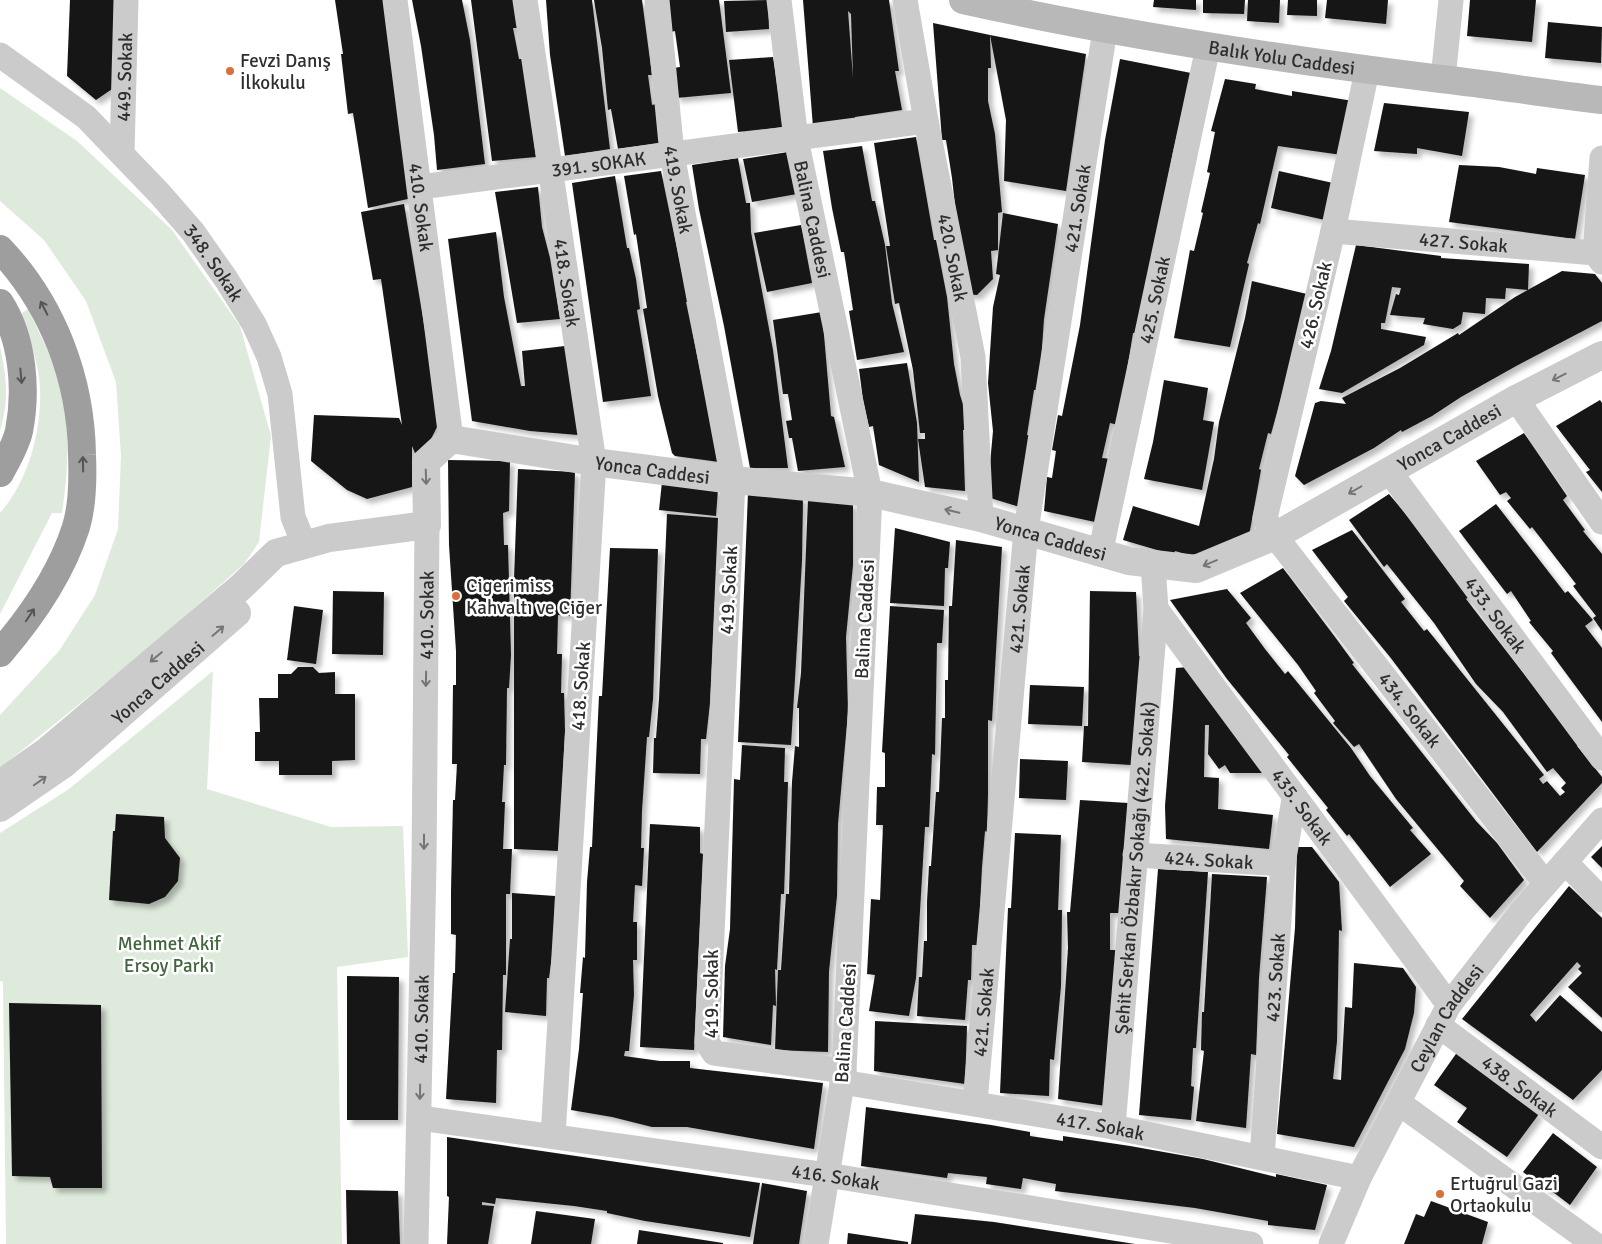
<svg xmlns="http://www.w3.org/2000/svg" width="1602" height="1244" font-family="Signika,sans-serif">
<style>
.green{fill:#deeadc}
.building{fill:#151515;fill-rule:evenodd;filter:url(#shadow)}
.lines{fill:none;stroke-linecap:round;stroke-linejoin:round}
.minor{stroke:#cbcbcb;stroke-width:25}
.tertiary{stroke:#cbcbcb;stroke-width:28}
.secondary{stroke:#b8b8b8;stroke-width:28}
.trunk{stroke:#9e9e9e;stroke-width:28}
.oneway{stroke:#555}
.oneway2{stroke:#757575}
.poi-dot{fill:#d96f3c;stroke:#fff;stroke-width:2}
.labels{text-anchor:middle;stroke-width:5;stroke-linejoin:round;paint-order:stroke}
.street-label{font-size:19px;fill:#2e2e2e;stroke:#fff}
.poi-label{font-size:19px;fill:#2e2e2e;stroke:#fff;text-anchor:start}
.park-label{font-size:19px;fill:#41663e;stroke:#fff}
</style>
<defs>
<filter id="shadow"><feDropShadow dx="4.5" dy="4.5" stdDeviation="2.5" flood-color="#0004"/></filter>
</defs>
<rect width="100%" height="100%" fill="#fff"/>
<!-- green -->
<path class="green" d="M0,88L77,141L172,230L240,326L271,436L259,542L244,564L149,648L0,768V715L59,651L95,595L118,529L121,456L116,382L86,301L44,240L0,201Z
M28,309C38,330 49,351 56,373C71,419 69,466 62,513H52L0,614V513C28,482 42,430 40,388C39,363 29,337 19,315Z
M0,347C7,377 9,401 0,431Z
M213,671L207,789L331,827L403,826L408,957L337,967L342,1244H6L3,982L0,981V833L69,789Z"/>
<!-- building -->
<path class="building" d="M70,0H120L118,85L96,100L67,76Z
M335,0H386L412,198L368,208L353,113L348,114L341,54H343Z
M412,0H462L470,40L485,164L437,170L434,135L421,46Z
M471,0H515L518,28H513L519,59H523L536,157L492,161Z
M546,0H592L610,149L565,156L550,55Z
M594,0H642L652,75H648L652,105L656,104L664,142L618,149L611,109L608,110L602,48Z
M667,0H719L731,93L676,98L673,68L680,67L675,31L671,32Z
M768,0L769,29L726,32L724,1Z
M803,0H889L899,71H895L902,110L855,117L856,121L813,127ZM848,11L851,14L853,78Z
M1154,0H1196V10L1153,7Z
M1203,0H1245L1244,14L1203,13Z
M1248,0H1280L1279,23L1247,21Z
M1288,0H1317V16L1287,15Z
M1327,0H1388L1386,24L1325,18Z
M1470,0H1536L1532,42L1467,36Z
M1548,22L1602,27L1601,63L1545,58Z
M933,23L990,35L991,68H988V101L995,134L1002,212L998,213V250L991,251L993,279L977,295L965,294L952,178L946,140H942Z
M990,35L1086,54L1066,191L1004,181L1006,120Z
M773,57L783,127L738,132L729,60Z
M1120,59L1191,73L1173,152L1137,333H1133L1118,425L1110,423L1102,458L1111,459L1095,522L1044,511L1047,477L1052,478L1056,451L1052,450L1058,415L1062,416L1080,325L1105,140Z
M1225,79L1256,84L1255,89L1292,96V91L1353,101L1342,155L1278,146L1260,224L1258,223L1247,263L1249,264L1230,347L1174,338L1190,250L1194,251L1203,213L1201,212L1210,173L1207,172L1215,132L1211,131Z
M1384,103L1469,112L1462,156L1417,148V154L1374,151Z
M916,137L934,240H936L947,297L954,364L960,395L971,429L963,430L965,491L925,487L918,439H925V433H920L913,370L899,303L895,304L886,246H890L874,143Z
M862,146L872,201H875L885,245L892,303L904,352L857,360L849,311L853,310L844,252H841L832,208L823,151Z
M788,152L797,194L752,202L743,159Z
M738,158L746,203H750L751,232L773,350L788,468H750L724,326L699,209L692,165Z
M1459,165L1499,167L1536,174L1537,168L1585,175L1575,239L1449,222Z
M661,171L688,302H686L719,462L675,456L672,453L658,396L643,309L647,308L636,234L634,235L624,176Z
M1279,171L1333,183L1325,220L1271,208Z
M615,176L627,248H629L636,279L640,309L637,310L651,396L603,402L572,183Z
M538,187L542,227L550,258L560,319L517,323L495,192Z
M404,204L440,421L425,451L415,453L412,446V487L367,499L347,490L311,461L314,415L399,418L402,425L381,279L373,280L361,212Z
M1003,213L1058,224L1044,319L1039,390H1034L1027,435L1034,436L1023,508L987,497L993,431L988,383L993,307L1000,275L996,274Z
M801,225L812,283L767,292L754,233Z
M496,232L504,297L521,386H525L522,351L565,346L578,435L530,431L472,421L448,239Z
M1356,245L1441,256V258L1529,264L1528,290L1506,288L1505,299L1486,298L1485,314L1463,312L1461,324L1453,329L1423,324L1425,318L1390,315L1396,294L1399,295L1401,288L1392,287L1385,323H1381V329L1426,337L1424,345L1342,393L1319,389L1331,351Z
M1562,271L1595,274L1602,283V321L1518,365L1461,397L1432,416L1402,432L1401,430L1374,448L1304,485L1295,476L1315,403L1321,401L1346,404L1342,398L1400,368L1458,333L1459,335L1515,297Z
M1252,281L1307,294L1290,366L1271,434L1268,433L1259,469L1261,470L1249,536L1200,554L1189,555L1175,551L1174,555L1123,540L1133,506L1199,526L1214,459L1219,422L1245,318Z
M822,312L831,416L834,417L845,467L798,471L792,438H789L786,421L792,420L788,394H783L773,320Z
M907,363L917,423L919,482L879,465L873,426L869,427L863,400L859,369Z
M1164,380L1208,388L1203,420L1214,422L1202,490L1144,479L1153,442Z
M1600,400L1602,403V492L1586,472L1590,470L1556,426Z
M1524,433L1567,496L1563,500L1585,530L1583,531L1602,554V631L1593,618L1596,616L1573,586L1576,584L1532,527L1530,529L1507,501L1511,498L1506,492L1500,495L1476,461Z
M448,460L510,461L509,511L503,513L504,545H508L511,655L509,688H507L506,765H504L502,802H505L503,849H512L510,894H506V975H503L502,1050H497L496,1103L446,1099L453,973H455L456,935L451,934V891L453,800H455L457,764H452L453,685H456V651L449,545Z
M518,469L575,472L570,616L558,615L557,654H562L561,693H564L565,731L559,851L514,849V579Z
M662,482L718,489L716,516L659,510Z
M748,493L803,497L802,561L791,745L738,742Z
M1389,494L1472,594L1466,599L1579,745L1577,746L1602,777V783L1537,852L1390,657L1344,601L1348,597L1312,550L1352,530L1405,599L1401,602L1424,631L1427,629L1544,775L1539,779L1543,784L1547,781L1560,796L1565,792L1561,788L1566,783L1553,768L1547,772L1503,712L1476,684L1434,623L1387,564L1384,567L1349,520Z
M808,499L853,503V565L846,637L848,712L838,824L837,896L829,971L828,1052L775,1050L778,970H781L786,894H789L792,782L795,746L799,747V708H797L801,673Z
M1496,504L1565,593L1568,591L1593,620L1585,626L1602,648V722L1551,653L1553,651L1529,622L1531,621L1511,591L1507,594L1459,531Z
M667,514L718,518L710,703L706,739H701L700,774L653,773L654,738H656L659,699Z
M895,528L950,542L948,568H945L944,606L890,603Z
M956,540L1002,547L992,721L988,720V794L987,832L985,831L982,867L980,906H982L978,945H972L971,980H968L965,1020L917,1016L919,977H922L924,941H927V902L929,866H931L936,792H939L942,718H945V680H948L949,606H952Z
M610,548L658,549L653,699L649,737H647L642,811L641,848H644L642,886L635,885L633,922H637V960H633L634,995L629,1051H625L624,1056L660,1061H690V1068L823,1083L814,1149L687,1127H652L612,1117L571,1110L579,1049L583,993H580L583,957L585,958L587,882L590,847H592L599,696H602Z
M1283,568L1335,637L1354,663L1352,664L1476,821L1497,843L1524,880L1490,918L1460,886L1464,881L1396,799L1359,744L1354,747L1333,723L1335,721L1314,693L1316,691L1298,665L1240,593Z
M1227,589L1251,618L1246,623L1265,649L1285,674L1288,671L1351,748L1370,776L1413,828L1410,830L1431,854L1390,887L1349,834L1347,836L1326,810L1328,808L1287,757L1289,755L1227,679L1170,600Z
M333,591L384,592L383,655L332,654Z
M1090,591L1136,592L1139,656H1142L1131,765L1082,762L1084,726H1088Z
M294,606L323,610L316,664L287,660Z
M890,606L944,610L942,643H937L935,755L932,754L929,827H925L916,978L909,1016L869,1011L875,975L867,974L871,899L880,900L883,825H876L877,787H885V753L882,752Z
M298,667H313L319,673L335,672V694H355V760L332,761V775H279V761H255V732H260L259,698H278V674H291Z
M1188,667L1265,773H1230L1225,765L1219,769L1208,754L1209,725H1205L1204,777L1219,778L1218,809L1273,815L1269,849L1166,839L1165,806L1176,668Z
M1030,685L1084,687L1082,726L1028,724Z
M742,745L785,748L784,782H788L784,894H781L777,970L775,969L776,1006L773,1005L771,1045L723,1037L725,966L730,929L734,779L740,780Z
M1020,759L1068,761L1066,800L1019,798Z
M1080,800L1128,803L1120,913H1110V950H1117L1106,1106L1058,1099L1068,948L1067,912H1070Z
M116,814L164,817L165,838L180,858L178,881L165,897L149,904L109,900L113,831H115Z
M650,824L700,827V853L703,854L694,1050L640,1047Z
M1015,833L1061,835L1058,910H1062L1061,986L1054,1060L1050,1059L1049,1096L1000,1093L1008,908H1011Z
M1602,846V868L1591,857Z
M1297,847H1312L1339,882L1342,931L1339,930L1337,1041L1333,1079L1341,1080L1345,1007L1352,1008L1354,963L1403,968L1416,987L1414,1013L1405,1049L1354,1147L1277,1134L1295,928Z
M1158,869L1208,872L1196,1048H1193L1191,1086L1194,1087L1191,1120L1139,1115Z
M1212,874L1267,877L1259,978L1256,1055L1251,1054L1246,1128L1196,1121L1204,1051L1201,1050L1202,1012H1204Z
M1569,886L1602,918V1018L1568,987L1582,973L1578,969L1581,966L1577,962L1530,1015L1536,1022L1560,995L1602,1032V1070L1573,1100L1462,1019Z
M512,893L555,896L554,941L549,978H547L546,1016L505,1012L510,939H512Z
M347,976L399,977L398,1120H347Z
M9,1003L101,1005L102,1188H53L50,1177L12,1176Z
M875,1021L967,1026L965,1084L874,1071Z
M1458,1051L1513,1096L1539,1114L1507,1157L1457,1122L1467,1108L1434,1085Z
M866,1107L991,1125L1030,1132V1136L1063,1141V1136L1130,1146L1203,1159L1276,1177V1174L1327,1185L1315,1230L1268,1225V1221L1195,1208L1055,1191L1056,1184L1023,1178L1021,1189L986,1184L987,1177L948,1173L947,1178L861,1166Z
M1553,1133L1597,1167L1570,1205L1549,1189L1548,1191L1523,1172Z
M447,1137L760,1183L750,1237L645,1221L607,1213V1211L574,1206L496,1198L495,1204L482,1202V1205L494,1206L488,1244H447L449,1197L447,1196Z
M762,1183L807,1191L799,1244H753Z
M346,1190L398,1191L400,1244H347Z
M1431,1201L1488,1222L1482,1244H1404L1416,1214L1424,1217Z
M536,1211L595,1219L591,1244H531Z
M915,1214L994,1222L1135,1244H911Z
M639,1230L723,1243V1244H637Z
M848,1233L908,1242V1244H847Z"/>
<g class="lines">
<!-- minor -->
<g class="minor">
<path id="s1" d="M395,0L451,439"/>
<path id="s2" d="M525,0L594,462L553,1136"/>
<path id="s3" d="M657,0L672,154L733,480L707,1042L714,1053L844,1071"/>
<path id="s4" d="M779,0L796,139L870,493L844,1071L816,1244"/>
<path id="s5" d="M905,0L926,121L973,357L981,518"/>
<path id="s6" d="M0,55L86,117L160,194L193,232L226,279L254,324L269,357L280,394L293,517L304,544"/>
<path id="s7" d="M1367,71L1333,231L1265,518L1275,536L1545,883"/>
<path d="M1443,79L1451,0"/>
<path id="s8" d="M122,153L126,0"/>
<path d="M1602,158L1595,253L1602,262"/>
<path id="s9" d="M420,187L926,121"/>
<path id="s10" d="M1333,231L1595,253"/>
<path d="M1516,399L1602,522"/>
<path id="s11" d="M1389,471L1602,758"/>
<path id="s12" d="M1100,554L1208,47"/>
<path id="s13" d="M1156,609L1449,1005"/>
<path id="s14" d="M1135,855L1283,864"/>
<path d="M1565,862L1602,900"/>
<path id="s15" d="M1438,1025L1602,1147"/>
<path id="s16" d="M842,1082L1113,1127L1359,1178"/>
<path id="s17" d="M975,1102L1026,530L1105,30"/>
<path d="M1399,1103L1594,1244"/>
<path id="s18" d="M420,1118L827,1175L1251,1244"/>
<path id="s19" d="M1113,1127L1156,609L1153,564"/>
<path id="s20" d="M1262,1157L1283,864L1294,799"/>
<path id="s21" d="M416,1244L424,864L427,525"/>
<path id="s22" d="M1331,1244L1359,1178L1449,1005L1522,911L1602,820"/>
</g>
<!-- tertiary -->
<g class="tertiary">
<path id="s23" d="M0,784L47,751L241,587L276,553L329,538L427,525L426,462L451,439L594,462L733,480L870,493L981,518L1129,561L1196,569L1275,536L1516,399L1602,355"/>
<path id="s24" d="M0,808L64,764L237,613"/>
</g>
<!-- secondary -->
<path class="secondary" id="s25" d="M963,0C1120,35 1280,59 1441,79C1495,85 1548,94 1602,100"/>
<!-- trunk -->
<path class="trunk" d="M0,249C53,305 81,379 82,455C83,479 83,504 76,527C61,574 32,616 0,653
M0,303C23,339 27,390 19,431C16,445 7,460 0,473"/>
</g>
<!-- one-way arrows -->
<defs><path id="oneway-shaft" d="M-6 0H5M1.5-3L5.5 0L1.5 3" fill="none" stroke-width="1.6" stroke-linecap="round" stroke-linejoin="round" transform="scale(1.25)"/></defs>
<g class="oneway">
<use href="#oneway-shaft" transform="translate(44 308) rotate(-117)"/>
<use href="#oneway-shaft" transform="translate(21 376) rotate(85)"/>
<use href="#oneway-shaft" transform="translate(83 464) rotate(-91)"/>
<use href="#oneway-shaft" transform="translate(30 615) rotate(-56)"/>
</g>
<g class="oneway2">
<use href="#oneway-shaft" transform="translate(1559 377) rotate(153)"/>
<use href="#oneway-shaft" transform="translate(426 477) rotate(88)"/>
<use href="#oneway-shaft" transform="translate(1355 490) rotate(150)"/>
<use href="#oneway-shaft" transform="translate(952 511) rotate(-167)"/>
<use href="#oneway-shaft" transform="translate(1210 563) rotate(157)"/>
<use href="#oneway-shaft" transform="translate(218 631) rotate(-41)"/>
<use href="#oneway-shaft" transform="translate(156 657) rotate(140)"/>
<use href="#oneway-shaft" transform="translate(426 679) rotate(91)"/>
<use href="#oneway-shaft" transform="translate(40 781) rotate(-35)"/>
<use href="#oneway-shaft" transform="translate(424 842) rotate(90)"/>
<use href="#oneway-shaft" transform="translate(420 1092) rotate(91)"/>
</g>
<!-- markers -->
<g class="poi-dot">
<circle cx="230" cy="71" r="5"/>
<circle cx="456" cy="596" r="5"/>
<circle cx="1440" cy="1194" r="5"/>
</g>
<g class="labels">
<!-- street labels -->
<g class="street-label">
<text dy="7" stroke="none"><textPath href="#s25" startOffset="324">Balık Yolu Caddesi</textPath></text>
<text dy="7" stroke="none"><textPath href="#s8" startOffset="76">449. Sokak</textPath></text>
<text dy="7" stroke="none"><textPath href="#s9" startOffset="180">391. sOKAK</textPath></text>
<text dy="7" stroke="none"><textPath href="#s3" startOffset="191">419. Sokak</textPath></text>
<text dy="7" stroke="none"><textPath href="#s1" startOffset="209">410. Sokak</textPath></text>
<text dy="7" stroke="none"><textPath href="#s17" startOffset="900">421. Sokak</textPath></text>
<text dy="7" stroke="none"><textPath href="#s4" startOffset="222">Balina Caddesi</textPath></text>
<text dy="7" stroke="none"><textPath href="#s10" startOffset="131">427. Sokak</textPath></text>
<text dy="7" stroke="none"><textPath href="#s5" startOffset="262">420. Sokak</textPath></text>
<text dy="7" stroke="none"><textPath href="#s6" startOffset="300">348. Sokak</textPath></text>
<text dy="7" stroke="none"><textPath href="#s2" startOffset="286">418. Sokak</textPath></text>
<text dy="7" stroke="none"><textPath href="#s12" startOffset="260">425. Sokak</textPath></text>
<text transform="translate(1315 305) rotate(-77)" y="7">426. Sokak</text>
<text dy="7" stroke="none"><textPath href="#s23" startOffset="1655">Yonca Caddesi</textPath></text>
<text dy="7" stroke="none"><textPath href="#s23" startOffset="815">Yonca Caddesi</textPath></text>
<text dy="7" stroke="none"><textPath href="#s23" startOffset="1220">Yonca Caddesi</textPath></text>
<text transform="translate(728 590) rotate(-87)" y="7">419. Sokak</text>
<text dy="7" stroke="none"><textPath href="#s17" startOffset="495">421. Sokak</textPath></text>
<text dy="7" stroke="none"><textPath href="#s11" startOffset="179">433. Sokak</textPath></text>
<text dy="7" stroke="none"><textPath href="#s21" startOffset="629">410. Sokak</textPath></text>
<text transform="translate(864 619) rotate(-87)" y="7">Balina Caddesi</text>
<text dy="7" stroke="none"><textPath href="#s24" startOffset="202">Yonca Caddesi</textPath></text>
<text transform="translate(580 686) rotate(-86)" y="7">418. Sokak</text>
<text dy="7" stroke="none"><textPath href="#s7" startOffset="699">434. Sokak</textPath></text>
<text dy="7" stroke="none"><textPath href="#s13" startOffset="246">435. Sokak</textPath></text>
<text dy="7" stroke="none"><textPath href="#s14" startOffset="74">424. Sokak</textPath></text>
<text dy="7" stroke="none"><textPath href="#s19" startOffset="260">Şehit Serkan Özbakır Sokağı (422. Sokak)</textPath></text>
<text dy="7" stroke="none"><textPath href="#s20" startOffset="180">423. Sokak</textPath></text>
<text transform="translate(711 994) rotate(-90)" y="7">419. Sokak</text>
<text dy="7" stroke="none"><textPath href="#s17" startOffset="90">421. Sokak</textPath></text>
<text dy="7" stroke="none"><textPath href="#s21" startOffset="225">410. Sokak</textPath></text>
<text dy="7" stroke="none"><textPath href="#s22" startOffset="254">Ceylan Caddesi</textPath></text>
<text transform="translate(845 1023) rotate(-86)" y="7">Balina Caddesi</text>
<text dy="7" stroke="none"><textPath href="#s15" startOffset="102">438. Sokak</textPath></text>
<text dy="7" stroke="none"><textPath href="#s16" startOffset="262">417. Sokak</textPath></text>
<text dy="7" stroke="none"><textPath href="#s18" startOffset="420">416. Sokak</textPath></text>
</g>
<!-- poi labels -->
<g class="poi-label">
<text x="240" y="67">Fevzi Danış<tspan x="240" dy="22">İlkokulu</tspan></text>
<text x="466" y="592">Cigerimiss<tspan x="466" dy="22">Kahvaltı ve Ciğer</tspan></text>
<text x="1450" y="1190">Ertuğrul Gazi<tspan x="1450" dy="22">Ortaokulu</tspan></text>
</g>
<!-- park labels -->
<g class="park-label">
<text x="169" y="950">Mehmet Akif<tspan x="169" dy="22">Ersoy Parkı</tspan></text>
</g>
</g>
</svg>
